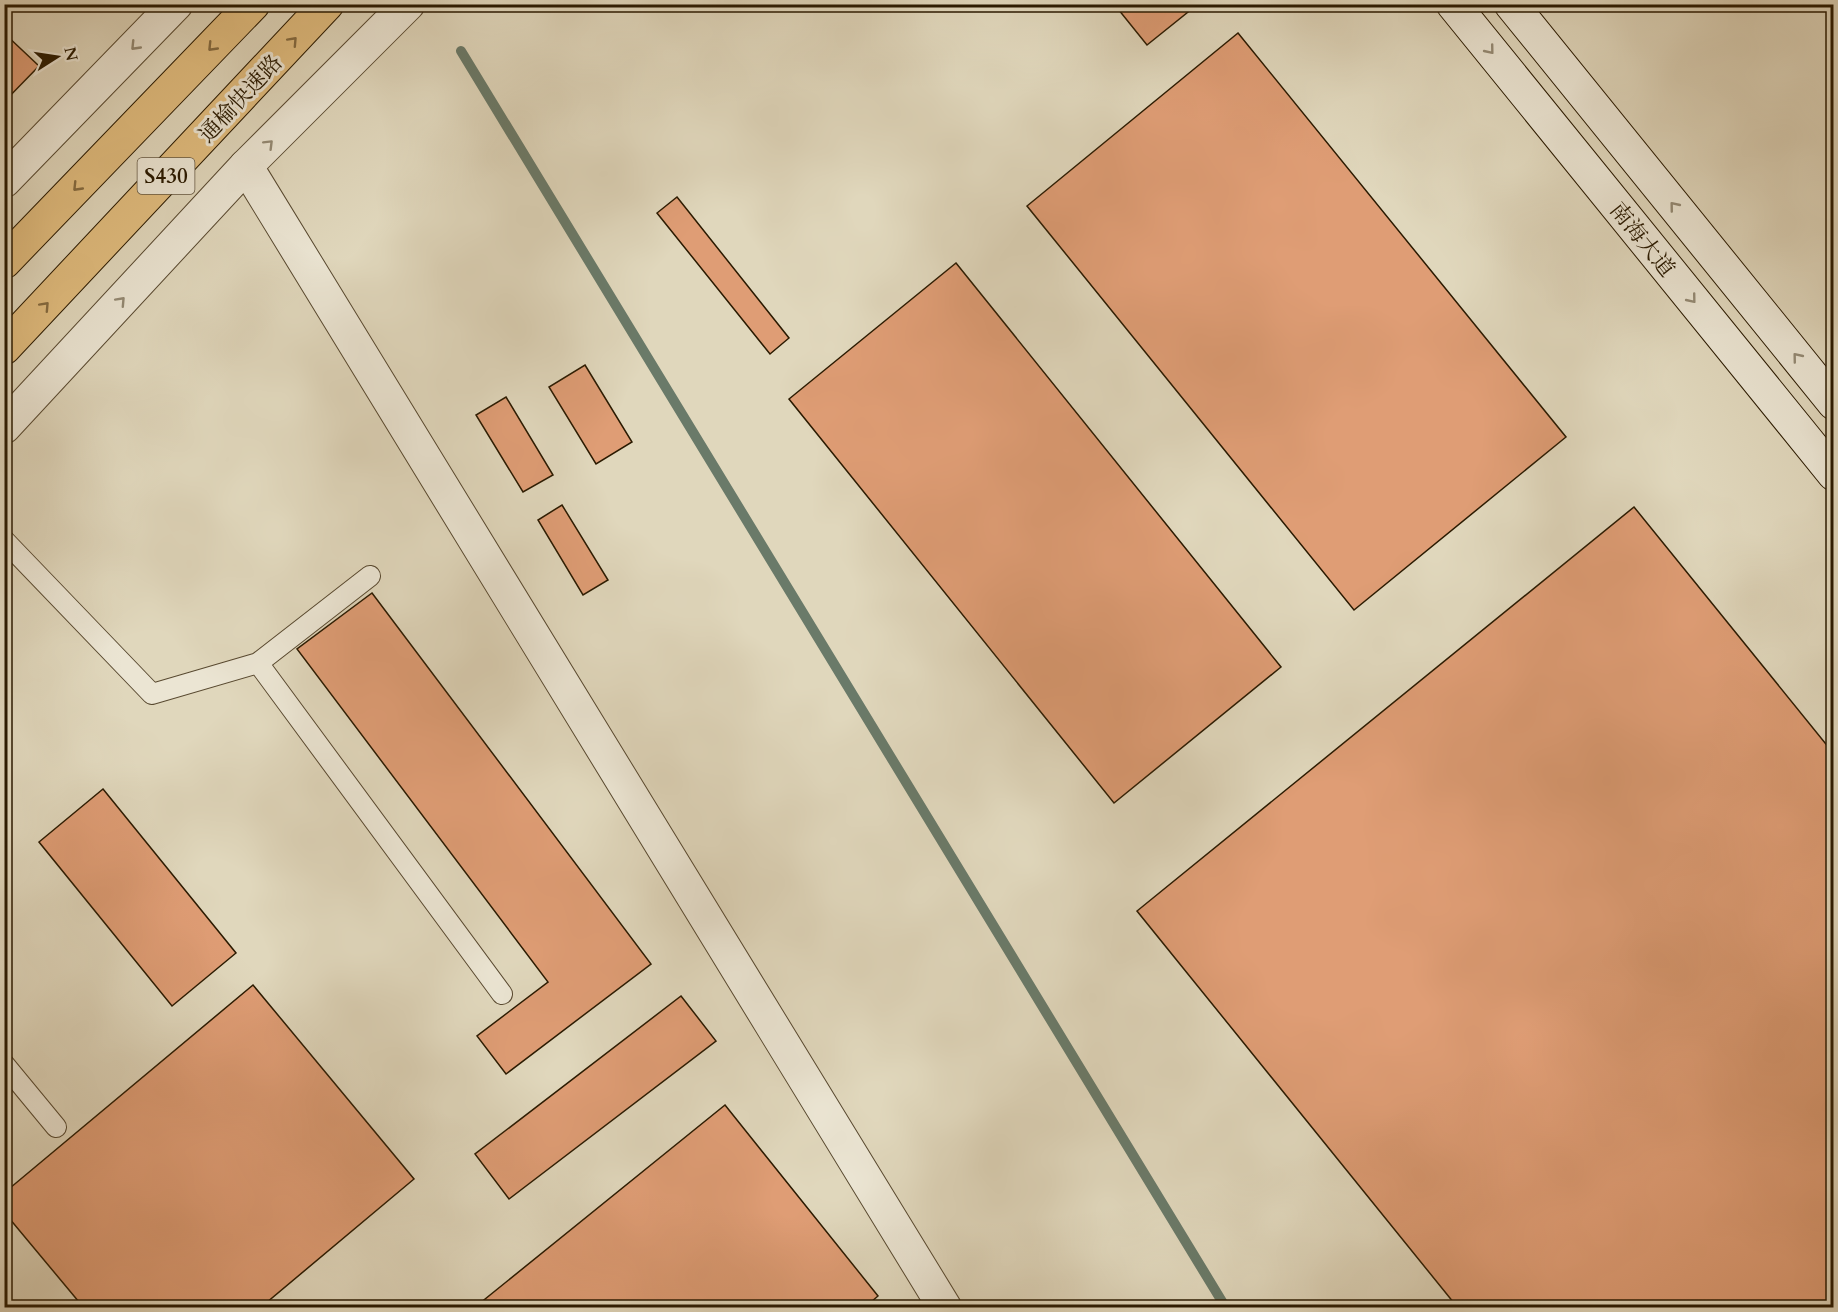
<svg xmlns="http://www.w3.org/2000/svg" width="1838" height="1312" font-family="Cardo,'Noto Serif SC',serif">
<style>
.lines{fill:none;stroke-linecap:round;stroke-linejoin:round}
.stream{stroke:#6a7a69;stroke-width:10}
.building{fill:#df9d75;stroke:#2a1a01;stroke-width:1.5}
.service-casing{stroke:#584930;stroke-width:22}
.minor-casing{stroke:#584930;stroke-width:35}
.tertiary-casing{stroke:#584930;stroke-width:35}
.secondary-casing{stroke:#2a1a01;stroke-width:35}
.trunk-casing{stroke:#2a1a01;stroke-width:35}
.service{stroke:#ebe5d3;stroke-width:20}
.minor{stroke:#ebe5d3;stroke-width:33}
.tertiary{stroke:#ebe5d3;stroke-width:33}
.secondary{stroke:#ebe5d3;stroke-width:33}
.trunk{stroke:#e0bc7e;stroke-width:33}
.oneway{stroke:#856b40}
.oneway2{stroke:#948a74}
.labels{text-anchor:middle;stroke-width:6;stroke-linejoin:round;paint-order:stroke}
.shield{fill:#ebe5d3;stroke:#645740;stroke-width:1.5}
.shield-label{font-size:21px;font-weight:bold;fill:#2a1a01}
.street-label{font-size:22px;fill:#2a1a01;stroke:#ebe5d3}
</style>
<rect width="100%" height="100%" fill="#e0d7bc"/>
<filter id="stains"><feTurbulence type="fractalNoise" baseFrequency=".00333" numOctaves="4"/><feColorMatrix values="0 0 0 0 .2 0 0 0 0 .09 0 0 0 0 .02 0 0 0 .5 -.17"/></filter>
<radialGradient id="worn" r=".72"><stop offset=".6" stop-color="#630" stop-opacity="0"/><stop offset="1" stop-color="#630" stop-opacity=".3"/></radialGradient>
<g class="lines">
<!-- stream -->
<path class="stream" d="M461,51L1226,1308"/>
</g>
<!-- building -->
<path class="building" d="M1114,4H1198L1147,45Z
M4,33L39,66L4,102Z
M1238,33L1566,437L1354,610L1027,206Z
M677,197L789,338L770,354L657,213Z
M956,263L1281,667L1114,803L789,399Z
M585,365L632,442L596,464L549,387Z
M506,397L553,475L523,492L476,415Z
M562,505L608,580L583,595L538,520Z
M1634,507L1834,754V1308H1458L1137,911Z
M372,593L651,964L506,1074L477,1036L548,982L297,649Z
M103,789L236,953L172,1006L39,842Z
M253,985L414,1179L260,1308H84L4,1212V1193Z
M681,996L716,1041L509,1199L475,1154Z
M725,1105L878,1296L864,1308H474Z"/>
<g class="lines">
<!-- service casing -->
<g class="service-casing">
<path id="service" d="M4,540L152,694L258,663
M370,576L258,663L502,994
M4,1064L56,1127"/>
</g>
<!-- minor casing -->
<g class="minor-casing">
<path id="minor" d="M246,166L945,1308"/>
</g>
<!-- tertiary casing -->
<g class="tertiary-casing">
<path id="tertiary" d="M4,181L176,4
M4,427L246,166L408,4"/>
</g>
<!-- secondary casing -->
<g class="secondary-casing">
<path id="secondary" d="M1453,4L1834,474
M1511,4L1834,403"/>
</g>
<!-- trunk casing -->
<g class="trunk-casing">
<path id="trunk" d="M4,262L253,4
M4,348L327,4"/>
</g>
<!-- service -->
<use href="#service" class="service"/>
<!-- minor -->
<use href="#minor" class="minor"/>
<!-- tertiary -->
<use href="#tertiary" class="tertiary"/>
<!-- secondary -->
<use href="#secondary" class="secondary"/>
<!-- trunk -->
<use href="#trunk" class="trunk"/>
</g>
<!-- one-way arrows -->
<defs><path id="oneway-chevron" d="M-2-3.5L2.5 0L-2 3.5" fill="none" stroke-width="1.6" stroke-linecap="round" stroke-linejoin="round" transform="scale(1.5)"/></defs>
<g class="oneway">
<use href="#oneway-chevron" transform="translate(293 41) rotate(-47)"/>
<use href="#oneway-chevron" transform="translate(212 47) rotate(134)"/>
<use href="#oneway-chevron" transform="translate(77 187) rotate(134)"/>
<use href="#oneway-chevron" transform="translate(45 306) rotate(-47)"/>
</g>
<g class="oneway2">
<use href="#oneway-chevron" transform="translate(135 46) rotate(134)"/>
<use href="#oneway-chevron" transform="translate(1490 50) rotate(51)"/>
<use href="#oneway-chevron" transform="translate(269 144) rotate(-45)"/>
<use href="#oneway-chevron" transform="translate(1674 206) rotate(-129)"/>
<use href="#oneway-chevron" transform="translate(1692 299) rotate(51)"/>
<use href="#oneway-chevron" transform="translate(121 301) rotate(-47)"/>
<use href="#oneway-chevron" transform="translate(1797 357) rotate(-129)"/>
</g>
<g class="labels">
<!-- shield labels -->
<rect class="shield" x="137.5" y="158" width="57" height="36" rx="4.5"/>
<g class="shield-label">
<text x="166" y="183">S430</text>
</g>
<!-- street labels -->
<g class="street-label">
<text transform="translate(240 98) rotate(-47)" y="8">通榆快速路</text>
<text transform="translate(1643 239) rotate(51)" y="8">南海大道</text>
</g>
</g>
<!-- margin -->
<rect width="1838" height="1312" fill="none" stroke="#e0d7bc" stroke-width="24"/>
<rect x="6" y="6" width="1826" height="1300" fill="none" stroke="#2a1a01" stroke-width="3"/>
<rect x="12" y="12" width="1814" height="1288" fill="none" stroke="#2a1a01" stroke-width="1.5"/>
<!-- north arrow -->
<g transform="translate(57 57) rotate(78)" stroke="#ebe5d3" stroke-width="4.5" paint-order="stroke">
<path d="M0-4.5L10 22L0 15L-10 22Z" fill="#2a1a01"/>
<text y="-9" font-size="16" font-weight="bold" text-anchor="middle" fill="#2a1a01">N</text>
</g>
<rect width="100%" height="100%" filter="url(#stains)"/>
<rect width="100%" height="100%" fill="url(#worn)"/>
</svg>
